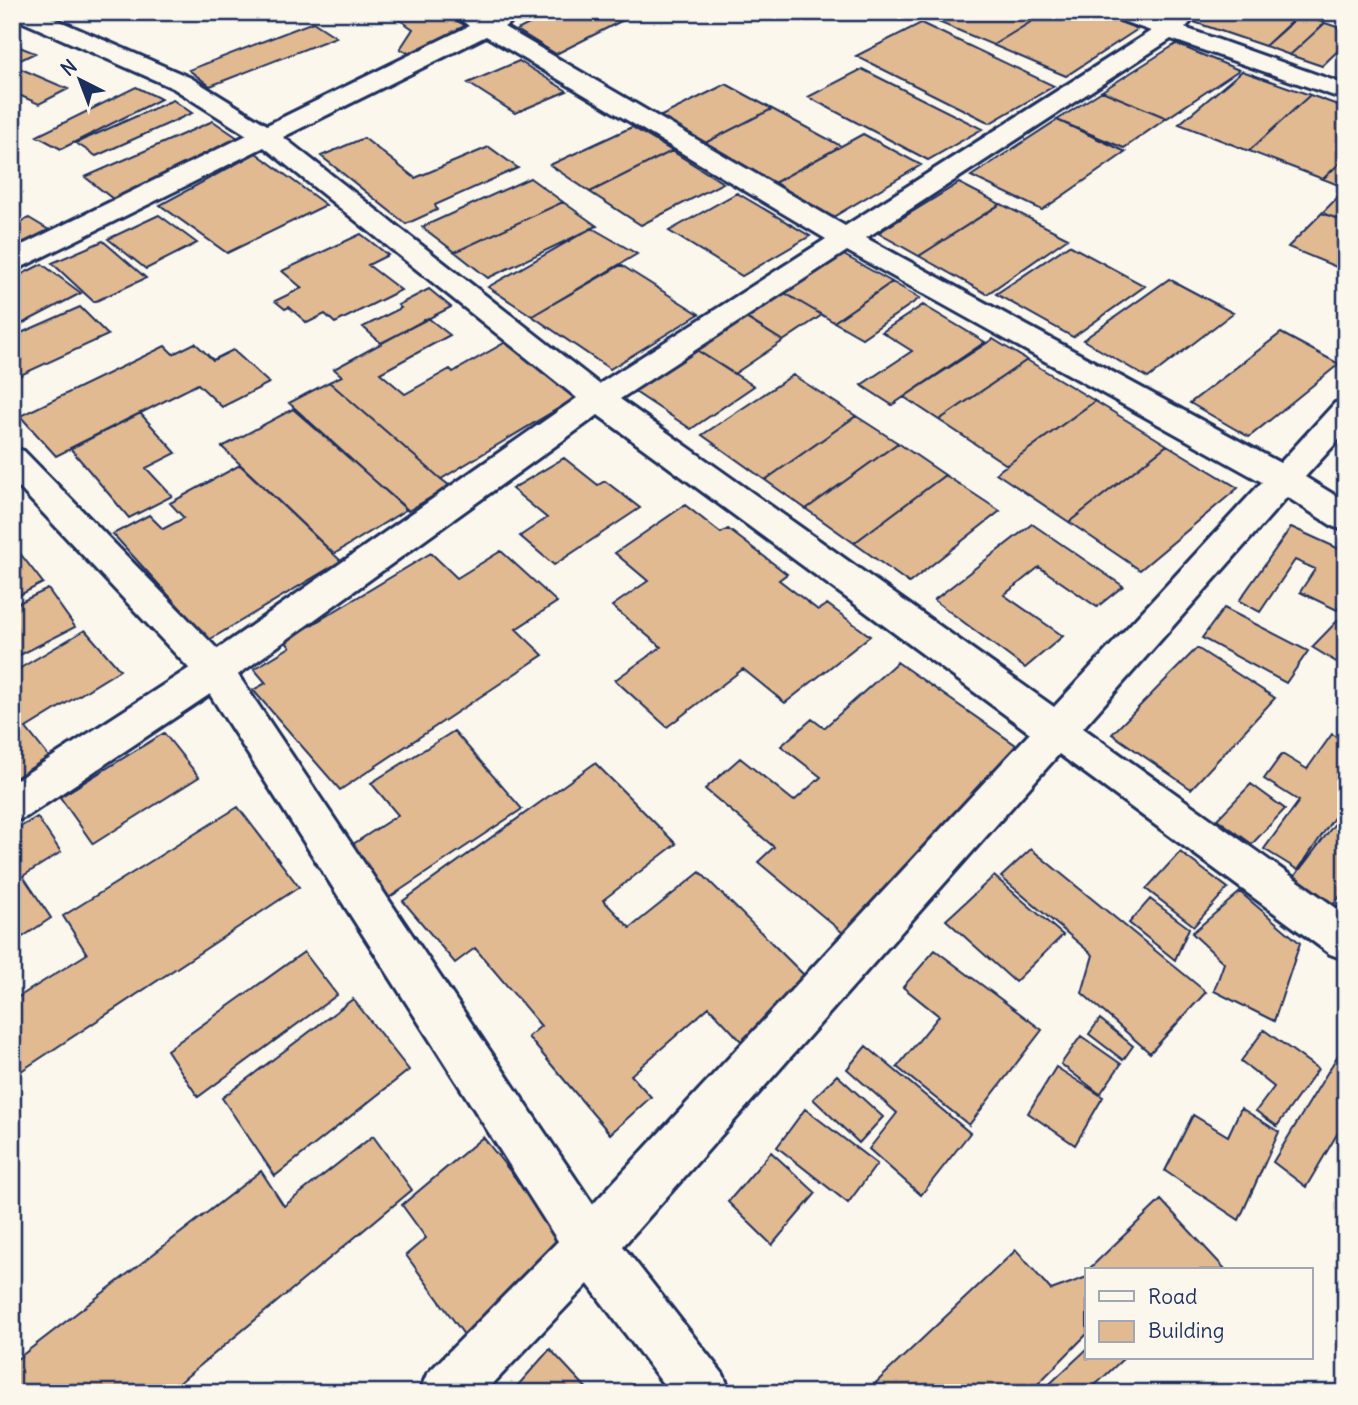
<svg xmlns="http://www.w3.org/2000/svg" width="1358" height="1405" font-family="Delius,sans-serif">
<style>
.building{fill:#e1ba92;stroke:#1b2f5e;stroke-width:2}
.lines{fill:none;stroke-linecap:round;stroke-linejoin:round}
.minor-casing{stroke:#1b2f5e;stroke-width:6}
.tertiary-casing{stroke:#1b2f5e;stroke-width:6}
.minor{fill:#fbf7ec;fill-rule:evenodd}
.tertiary{fill:#fbf7ec;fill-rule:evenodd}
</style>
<rect width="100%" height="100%" fill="#fbf7ec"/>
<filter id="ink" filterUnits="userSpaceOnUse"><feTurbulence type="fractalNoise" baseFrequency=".0143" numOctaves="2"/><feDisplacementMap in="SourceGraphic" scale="14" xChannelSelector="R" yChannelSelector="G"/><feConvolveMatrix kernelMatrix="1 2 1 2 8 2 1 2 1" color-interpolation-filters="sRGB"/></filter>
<g filter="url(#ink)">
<!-- building -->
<path class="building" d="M402,12H441L473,30L416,56L400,49L413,29L394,16Z
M553,12H639L556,54L517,30Z
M950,12H1047L993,45L936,21Z
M1047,12H1095L1138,29L1066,76L993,45Z
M1206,12H1269L1293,20L1265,46L1194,22Z
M1269,12H1302L1293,20Z
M1300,15L1325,23L1290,55L1265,46Z
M313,22L336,37L210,86L189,70Z
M921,23L1054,86L990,123L856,56Z
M1325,23L1346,30V43L1322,66L1290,55Z
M12,44L35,53L12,64Z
M1176,44L1239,70L1167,118L1102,91Z
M519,61L567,91L515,113L468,83Z
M12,65L68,89L39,104L12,92Z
M862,69L982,129L928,160L808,97Z
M1242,71L1310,95L1249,151L1179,124Z
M726,84L772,109L705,143L659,117Z
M136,87L161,99L61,149L37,136Z
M1102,91L1167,118L1124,148L1057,120Z
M1310,95L1346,108V157L1323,179L1249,151Z
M173,100L192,113L96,156L76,143Z
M772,109L841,146L774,183L705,143Z
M1057,120L1126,152L1042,210L971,176Z
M213,121L241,140L113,199L85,177Z
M632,127L672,151L590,192L550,165Z
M863,134L921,165L833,217L774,183Z
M364,138L415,178L489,147L518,168L435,205L437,210L406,224L321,156Z
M672,151L723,183L641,225L590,192Z
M256,153L326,205L227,253L160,205Z
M1346,157V188L1323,179Z
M530,178L563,202L455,252L422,227Z
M959,183L1000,204L919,256L878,233Z
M1345,190L1346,191V222L1322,213Z
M737,193L810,236L742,276L669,231Z
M563,202L597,226L488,278L455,252Z
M1001,204L1068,238L987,294L919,256Z
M1322,213L1346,222V271L1288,247Z
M159,215L197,243L146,269L108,239Z
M29,218L49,230L12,249V226Z
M592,228L637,254L532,316L488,287Z
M361,234L388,255L368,265L401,290L335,323L325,314L307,323L289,307L285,309L275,301L302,288L282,271Z
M103,241L146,278L94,302L52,263Z
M1069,245L1145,286L1073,337L996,294Z
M842,254L892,282L834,322L783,292Z
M42,264L81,293L12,329V279Z
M621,265L699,314L610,369L532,316Z
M1169,279L1233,313L1148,378L1083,340Z
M892,282L920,298L862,338L834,322Z
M429,289L451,307L381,343L363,327L401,308L398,305Z
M783,292L822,315L783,341L744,317Z
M923,305L985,342L892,405L861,385L912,351L882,332Z
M80,307L108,335L12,379V337Z
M745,317L783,341L734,374L695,349Z
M428,318L450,335L380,373L405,394L450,369L453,372L506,342L579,396L441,479L329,382L342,376L334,369Z
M1281,333L1339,364L1249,437L1190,403Z
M993,339L1027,360L939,420L904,397Z
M195,343L213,360L233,350L269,383L222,407L198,384L56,456L20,416L165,346L173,354Z
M695,349L754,386L691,429L632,390Z
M1027,360L1095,401L1007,465L939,420Z
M793,375L856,416L765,480L702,435Z
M329,382L441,479L450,486L408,511L289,403Z
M1095,401L1167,445L1069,522L996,473Z
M293,409L407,509L334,554L222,447Z
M140,413L176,453L146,468L172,496L129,518L70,448Z
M856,416L898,443L806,509L765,480Z
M898,443L945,475L854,543L806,509Z
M1167,445L1238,488L1140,570L1069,522Z
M564,458L598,485L605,481L640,508L554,565L520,536L547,518L512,489Z
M240,465L341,561L209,640L113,534L149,515L163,529L184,518L170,503Z
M945,475L1000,511L909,583L854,543Z
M685,505L721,533L728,529L787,574L779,580L818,610L827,604L870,636L785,703L743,669L667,727L615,680L661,647L612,606L648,581L615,553Z
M1032,524L1123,586L1097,607L1039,567L1004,595L1063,636L1025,668L934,600Z
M1291,527L1346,552V597L1337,610L1300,592L1315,569L1295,560L1260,612L1239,601Z
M501,551L557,602L516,629L543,655L340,790L253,690L266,683L254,669L290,647L285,641L431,553L457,578Z
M19,552L43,583L12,599V555Z
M48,589L75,627L12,659V606Z
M1224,608L1308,651L1286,683L1202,638Z
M1346,612V668L1312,647Z
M85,630L120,670L26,728L49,757L12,780V673Z
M1197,648L1275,698L1191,789L1112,734Z
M897,662L1023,750L843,933L758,862L774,847L705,789L740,758L794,801L821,777L781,746L812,719L824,728Z
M454,731L522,809L387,899L347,848L398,815L371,783Z
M164,733L199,777L93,844L60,797Z
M1332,734L1346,742V800L1298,870L1264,849L1299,801L1264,779L1282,754L1307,769Z
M595,763L676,844L603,900L630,928L700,872L810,981L741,1041L709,1007L631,1075L651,1097L610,1134L528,1037L541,1026L475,948L455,963L403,901Z
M1251,784L1285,809L1252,844L1217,819Z
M238,807L299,887L12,1077V1001L87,954L63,916Z
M1346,809V888L1331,908L1291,881Z
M37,817L61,852L23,876L51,918L12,944V832Z
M1031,849L1206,992L1150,1053L1082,993L1093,955L1001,877Z
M1180,852L1228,888L1194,926L1146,889Z
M994,876L1063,935L1015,982L946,920Z
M1240,892L1300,943L1274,1021L1214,991L1224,963L1192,933Z
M1150,899L1189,928L1175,960L1129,923Z
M935,950L1042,1030L969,1125L897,1067L939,1016L903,987Z
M304,952L337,995L198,1097L167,1050Z
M353,999L409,1070L275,1176L222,1098Z
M1100,1019L1133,1046L1123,1060L1089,1034Z
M1264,1030L1318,1069L1277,1126L1256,1111L1274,1087L1241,1061Z
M1081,1036L1121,1064L1100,1094L1061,1064Z
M1346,1042V1119L1306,1187L1273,1162Z
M866,1046L970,1133L921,1195L869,1149L897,1113L847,1069Z
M1056,1067L1103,1097L1075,1145L1028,1113Z
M837,1075L883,1117L859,1143L813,1099Z
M1241,1108L1279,1132L1239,1220L1165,1171L1193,1115L1228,1136Z
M805,1109L877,1164L848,1203L777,1147Z
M373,1136L412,1190L167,1393H17L12,1382V1363L261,1171L284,1206Z
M483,1137L567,1243L465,1336L406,1255L426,1238L402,1205Z
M771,1152L816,1193L772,1245L728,1202Z
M1161,1200L1226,1270H1091L1089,1269Z
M1016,1250L1051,1290L1087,1277V1334L1029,1393H865Z
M550,1349L591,1393H511Z
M1087,1349V1358H1124L1092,1388L1096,1393H1040Z"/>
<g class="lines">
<!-- minor casing -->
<g class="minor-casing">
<path id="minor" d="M12,12H39L191,78L267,125L469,26L451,12H479L487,17L498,12H514L518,17L504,27L845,226L1151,31L1111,17L1108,12H1142L1166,21L1175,12H1200L1185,28L1346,85V100L1171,39L866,238L1280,463L1335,403L1346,400V432L1305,477L1346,502V530L1334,527L1287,497L1083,728L1346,915V960L1330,954L1059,754L608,1263L484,1393H419L427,1374L572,1227L1030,733L598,415L228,682L26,817L12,822V783L202,660L577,398L264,147L22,267L12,270V250L247,135L173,88L12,17ZM486,36L826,239L599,384L283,137ZM847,251L1262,482L1054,707L620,399Z"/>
</g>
<!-- tertiary casing -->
<g class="tertiary-casing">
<path id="tertiary" d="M12,448L24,451L228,660L608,1227L723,1374L731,1393H670L572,1263L202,682L12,480Z"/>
</g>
<!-- minor -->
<use href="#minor" class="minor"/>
<!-- tertiary -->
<use href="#tertiary" class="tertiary"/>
</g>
</g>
<!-- margin -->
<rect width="1358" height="1405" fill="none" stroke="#fbf7ec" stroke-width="42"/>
<rect x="21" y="21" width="1316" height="1363" fill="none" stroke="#1b2f5e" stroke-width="2.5" filter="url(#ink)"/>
<!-- legend -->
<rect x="1085" y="1268" width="228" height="91" fill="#fbf7ec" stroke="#a1a7b3" stroke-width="2"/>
<rect x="1099" y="1291" width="35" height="10" fill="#fbf7ec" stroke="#a1a7b3" stroke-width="2"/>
<text x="1148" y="1304" font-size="21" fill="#1b2f5e">Road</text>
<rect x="1099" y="1321" width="35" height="21" fill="#e1ba92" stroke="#a1a7b3" stroke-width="2"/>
<text x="1148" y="1338" font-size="21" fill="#1b2f5e">Building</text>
<!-- north arrow -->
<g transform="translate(80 80) rotate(318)" stroke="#fbf7ec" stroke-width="5" paint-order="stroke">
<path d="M0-5L12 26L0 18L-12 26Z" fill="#1b2f5e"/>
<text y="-10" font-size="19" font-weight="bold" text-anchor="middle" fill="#1b2f5e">N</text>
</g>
</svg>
